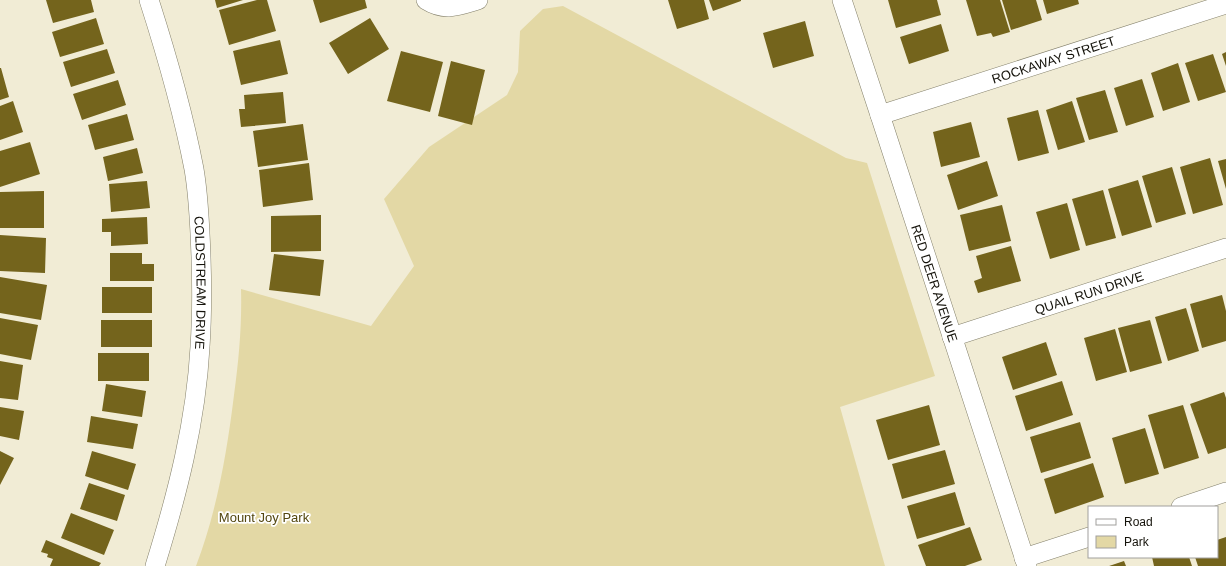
<svg xmlns="http://www.w3.org/2000/svg" width="1226" height="566" font-family="Helvetica,sans-serif">
<style>
.green{fill:#e3d8a5}
.building{fill:#74641c}
.lines{fill:none;stroke-linecap:round;stroke-linejoin:round}
.minor-casing{stroke:#84806b;stroke-width:20}
.minor{stroke:#fff;stroke-width:19}
.labels{text-anchor:middle;stroke-width:3.5;stroke-linejoin:round;paint-order:stroke}
.street-label{font-size:13px;fill:#14120a;stroke:#fff}
.park-label{font-size:13px;fill:#52460f;stroke:#fff}
</style>
<rect width="100%" height="100%" fill="#f1ecd5"/>
<!-- green -->
<path class="green" d="M563,6L846,158L867,163L935,376L840,407L885,566H196C217,511 227,452 234,395C239,359 242,324 241,289L371,326L414,266L384,199L429,147L507,95L518,72L520,31L543,9Z"/>
<!-- building -->
<path class="building" d="M46,0H91L94,12L53,23Z
M215,0H243L217,8Z
M257,0H267L276,31L229,45L219,10Z
M313,0H365L367,8L320,23Z
M668,0H704L709,19L677,29Z
M709,0H741V1L713,11Z
M888,0H937L941,15L896,28Z
M966,0H1000L1010,32L993,37L991,33L977,36Z
M1002,0H1036L1042,20L1011,30Z
M1043,0H1078L1079,4L1047,14Z
M96,18L104,44L60,57L52,32Z
M370,18L389,49L348,74L329,43Z
M805,21L814,56L773,68L763,33Z
M941,24L949,51L909,64L900,37Z
M280,40L288,74L241,85L233,51Z
M107,49L115,73L71,87L63,62Z
M401,51L443,62L430,112L387,101Z
M1226,52V66L1222,54Z
M1213,54L1226,92L1198,101L1185,63Z
M451,61L485,70L472,125L438,116Z
M1178,63L1190,102L1163,111L1151,73Z
M0,68H1L9,97L0,100Z
M1142,79L1154,117L1126,126L1114,88Z
M118,80L126,105L82,120L73,94Z
M1105,90L1118,132L1089,140L1076,98Z
M283,92L286,123L241,127L239,109H245L244,95Z
M13,101L23,132L0,140V106Z
M1072,101L1085,142L1058,150L1046,110Z
M1038,110L1049,153L1018,161L1007,118Z
M127,114L134,140L95,150L88,125Z
M971,122L980,157L941,167L933,132Z
M303,124L308,160L258,167L253,131Z
M30,142L40,174L0,187V151Z
M137,148L143,173L108,181L103,157Z
M1210,158L1223,205L1193,214L1180,167Z
M1226,159V189L1218,161Z
M987,161L998,196L958,210L947,175Z
M309,163L313,200L263,207L259,170Z
M1172,167L1186,214L1156,223L1142,176Z
M1138,180L1152,227L1122,236L1108,189Z
M147,181L150,208L111,212L109,184Z
M1103,190L1116,238L1086,246L1072,199Z
M44,191V228H0V192Z
M1067,203L1080,250L1050,259L1036,212Z
M1002,205L1011,241L969,251L960,215Z
M321,215V251L271,252V216Z
M147,217L148,244L111,246V232H102V219Z
M0,235L46,238L45,273L0,271Z
M1011,246L1021,281L978,293L974,281L982,278L976,256Z
M110,253H142V264H154V281H110Z
M274,254L324,260L320,296L269,290Z
M0,277L47,285L41,320L0,313Z
M102,287H152V313H102Z
M1222,295L1226,311V341L1202,348L1190,304Z
M1186,308L1199,351L1168,361L1155,317Z
M0,318L38,325L31,360L0,354Z
M101,320H152V347H101Z
M1150,320L1162,363L1130,372L1118,328Z
M1115,329L1127,372L1096,381L1084,338Z
M1046,342L1057,375L1013,390L1002,357Z
M98,353H149V381H98Z
M0,361L23,365L18,400L0,398Z
M1062,381L1073,415L1026,431L1015,396Z
M106,384L146,391L142,417L102,411Z
M1224,392L1226,398V448L1208,454L1190,404Z
M929,405L940,445L888,460L876,420Z
M1183,405L1199,458L1164,469L1148,415Z
M0,407L24,411L19,440L0,436Z
M91,416L138,424L133,449L87,442Z
M1080,422L1091,458L1041,473L1030,437Z
M1145,428L1159,474L1125,484L1112,438Z
M945,450L955,484L902,499L892,464Z
M0,451L14,458L0,485Z
M92,451L136,464L128,490L85,476Z
M1093,463L1104,497L1055,514L1044,479Z
M89,483L125,495L117,521L80,509Z
M955,492L965,525L917,539L907,506Z
M71,513L114,530L104,555L61,538Z
M970,527L982,560L965,566H926L918,545Z
M1226,537V566H1198L1195,557H1217V540Z
M46,540L101,563L99,566H50L53,559L47,557L48,554L41,552Z
M1152,557H1189L1192,566H1154Z
M1124,561L1126,566H1109Z"/>
<g class="lines">
<!-- minor casing -->
<g class="minor-casing">
<g id="minor">
<path id="s1" d="M149,0C167,56 183,112 194,169C199,198 200,228 201,257C202,287 202,317 200,347C196,422 177,495 155,566"/>
<path d="M426,0C445,12 458,6 478,0"/>
<path id="s2" d="M842,0L880,115L1027,566"/>
<path id="s3" d="M880,115L1226,4"/>
<path id="s4" d="M952,337L1226,248"/>
<path d="M1181,507L1226,492"/>
<path d="M1024,558L1089,537"/>
</g>
</g>
<!-- minor -->
<use href="#minor" class="minor"/>
</g>
<g class="labels">
<!-- street labels -->
<g class="street-label">
<text dy="5" stroke="none"><textPath href="#s3" startOffset="182">ROCKAWAY STREET</textPath></text>
<text dy="5" stroke="none"><textPath href="#s1" startOffset="289">COLDSTREAM DRIVE</textPath></text>
<text dy="5" stroke="none"><textPath href="#s2" startOffset="298">RED DEER AVENUE</textPath></text>
<text dy="5" stroke="none"><textPath href="#s4" startOffset="144">QUAIL RUN DRIVE</textPath></text>
</g>
<!-- park labels -->
<g class="park-label">
<text x="264" y="522">Mount Joy Park</text>
</g>
</g>
<!-- legend -->
<rect x="1088" y="506" width="130" height="52" fill="#ffffff" stroke="#a1a09d"/>
<rect x="1096" y="519" width="20" height="6" fill="#ffffff" stroke="#a1a09d"/>
<text x="1124" y="526" font-size="12" fill="#14120a">Road</text>
<rect x="1096" y="536" width="20" height="12" fill="#e3d8a5" stroke="#a1a09d"/>
<text x="1124" y="546" font-size="12" fill="#14120a">Park</text>
</svg>
